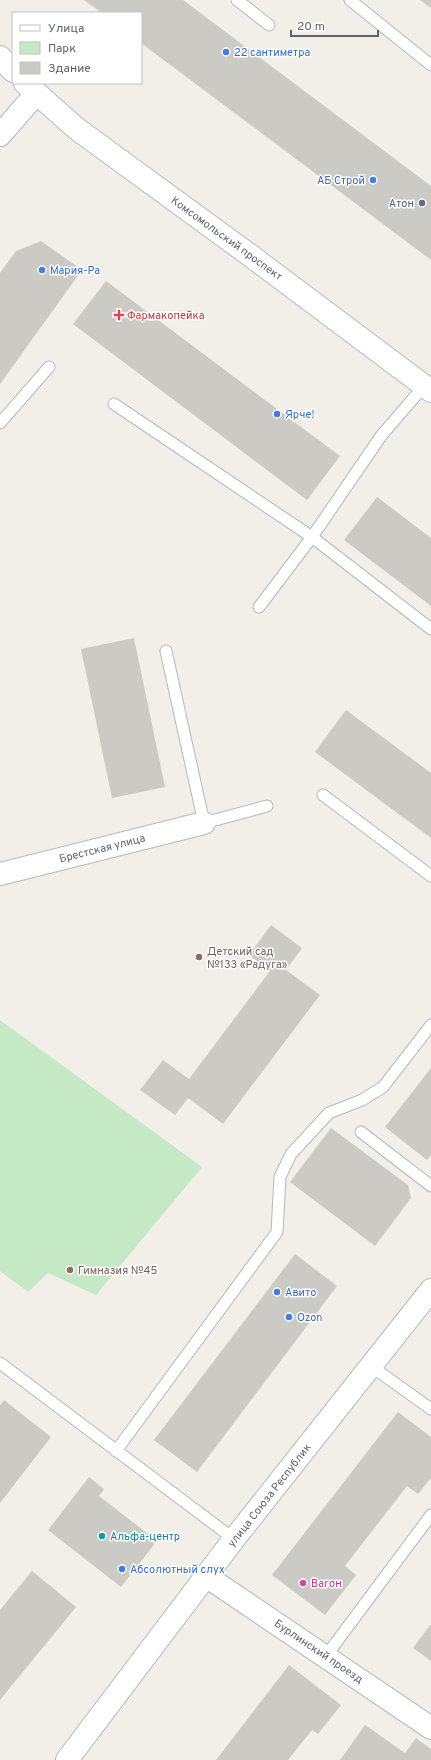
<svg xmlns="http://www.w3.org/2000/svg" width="431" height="1760" font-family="Overpass,sans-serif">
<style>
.green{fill:#c5e8c5}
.building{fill:#cccac5}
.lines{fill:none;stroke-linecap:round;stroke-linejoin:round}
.service-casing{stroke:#b5b8bc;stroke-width:13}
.minor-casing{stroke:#b5b8bc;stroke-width:24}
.secondary-casing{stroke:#b6babf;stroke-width:24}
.service{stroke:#fff;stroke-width:11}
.minor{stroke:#fff;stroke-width:22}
.secondary{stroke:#fff;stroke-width:22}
.shop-dot{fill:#3f7fe0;stroke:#fff;stroke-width:1.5}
.service-dot{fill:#5c6f8a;stroke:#fff;stroke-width:1.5}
.health-dot{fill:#e0444e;stroke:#fff;stroke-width:1.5}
.education-dot{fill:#8d6e63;stroke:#fff;stroke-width:1.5}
.culture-dot{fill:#0f9aa8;stroke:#fff;stroke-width:1.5}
.hotel-dot{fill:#d1479c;stroke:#fff;stroke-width:1.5}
.labels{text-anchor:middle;stroke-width:3;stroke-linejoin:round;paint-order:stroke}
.shop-label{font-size:11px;fill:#366cbe;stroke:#fff;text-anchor:start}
.service-label{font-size:11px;fill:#4e5e75;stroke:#fff;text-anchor:end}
.street-label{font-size:11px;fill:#5f6368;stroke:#fff}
.health-label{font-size:11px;fill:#be3a42;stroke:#fff;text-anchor:start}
.education-label{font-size:11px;fill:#785e54;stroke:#fff;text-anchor:start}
.culture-label{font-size:11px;fill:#0d838f;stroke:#fff;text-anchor:start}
.hotel-label{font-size:11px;fill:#b23c85;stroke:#fff;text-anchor:start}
</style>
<rect width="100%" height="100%" fill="#f1efe8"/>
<!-- green -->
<path class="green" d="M0,1020L202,1167L96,1295L48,1273L28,1292L0,1271Z"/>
<!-- building -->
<path class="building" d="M84,0H183L431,186V260L141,43V13H102Z
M420,0H431V8Z
M41,241L82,270L0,384V273L16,251Z
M106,281L340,456L307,500L73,324Z
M377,497L431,538V606L344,540Z
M134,638L165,787L112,798L81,649Z
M346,710L431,773V838L315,752Z
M271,925L302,948L286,970L320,995L223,1124L188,1098L175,1115L140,1090L163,1060L189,1079L270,971L249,955Z
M431,1068V1155L427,1160L385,1127Z
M331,1128L408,1185L411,1198L375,1246L290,1182Z
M295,1254L337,1286L197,1472L154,1440Z
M4,1400L51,1437L0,1503V1405Z
M398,1412L431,1437V1478L418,1494L407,1486L345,1566L356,1575L325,1615L272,1575Z
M89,1477L104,1489L99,1496L157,1541L121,1587L48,1530Z
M32,1571L76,1607L0,1700V1610Z
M431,1624V1661L413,1648Z
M289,1665L341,1705L318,1734L312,1730L288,1760H216Z
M365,1725L405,1753L416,1738L431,1749V1760H340Z"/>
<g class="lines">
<!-- service casing -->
<g class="service-casing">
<path id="service" d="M237,0L269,25
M350,0L431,65
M114,404L312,537L431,629
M0,423L49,367
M259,607L312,537L381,436L424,386
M166,651L204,823L267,806
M323,795L431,876
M361,1132L431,1186
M0,1363L234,1539
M371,1366L431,1409
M116,1451L277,1232L280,1177L291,1154L329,1113L362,1100L383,1087L431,1025
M326,1656L431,1515"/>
</g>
<!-- minor casing -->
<g class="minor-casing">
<path id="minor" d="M0,135L36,94
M0,874L204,823
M206,1576L431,1728
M67,1760L234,1539L431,1290"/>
</g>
<!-- secondary casing -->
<g class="secondary-casing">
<path id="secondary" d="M0,57L13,71
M25,83L77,129L251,256L431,391"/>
</g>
<!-- service -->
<use href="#service" class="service"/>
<!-- minor -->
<use href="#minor" class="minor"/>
<!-- secondary -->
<use href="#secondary" class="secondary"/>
</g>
<!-- markers -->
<g class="shop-dot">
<circle cx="226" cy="52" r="4"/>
<circle cx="373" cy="180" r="4"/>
<circle cx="42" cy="270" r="4"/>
<circle cx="277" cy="414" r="4"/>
<circle cx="277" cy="1292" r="4"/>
<circle cx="289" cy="1317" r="4"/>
<circle cx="122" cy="1569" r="4"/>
</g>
<circle class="service-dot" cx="422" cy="203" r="4"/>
<path class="health-dot" d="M117 309h4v4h4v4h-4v4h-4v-4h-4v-4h4z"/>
<g class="education-dot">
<circle cx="199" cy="957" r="4"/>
<circle cx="70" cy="1270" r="4"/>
</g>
<circle class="culture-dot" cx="102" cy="1536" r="4"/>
<circle class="hotel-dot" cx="303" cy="1583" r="4"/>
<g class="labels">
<!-- shop labels -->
<g class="shop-label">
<text x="234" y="56">22 сантиметра</text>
<text x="365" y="184" text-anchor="end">АБ Строй</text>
<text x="50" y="274">Мария-Ра</text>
<text x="285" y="418">Ярче!</text>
<text x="285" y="1296">Авито</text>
<text x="297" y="1321">Ozon</text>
<text x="130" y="1573">Абсолютный слух</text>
</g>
<!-- service labels -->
<g class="service-label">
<text x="414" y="207">Атон</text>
</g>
<!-- street labels -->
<g class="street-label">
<text transform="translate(227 238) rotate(36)" y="4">Комсомольский проспект</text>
<text transform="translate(102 848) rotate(-14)" y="4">Брестская улица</text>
<text transform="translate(269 1495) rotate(-52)" y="4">улица Союза Республик</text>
<text transform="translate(319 1651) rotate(34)" y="4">Бурлинский проезд</text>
</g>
<!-- health labels -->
<g class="health-label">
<text x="127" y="319">Фармакопейка</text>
</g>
<!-- education labels -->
<g class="education-label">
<text x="207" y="955">Детский сад<tspan x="207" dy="13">№133 «Радуга»</tspan></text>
<text x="78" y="1274">Гимназия №45</text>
</g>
<!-- culture labels -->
<g class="culture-label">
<text x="110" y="1540">Альфа-центр</text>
</g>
<!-- hotel labels -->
<g class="hotel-label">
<text x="311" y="1587">Вагон</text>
</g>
</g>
<!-- legend -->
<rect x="12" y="12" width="130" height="72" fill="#ffffff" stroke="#bfc1c3"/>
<rect x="20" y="25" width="20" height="6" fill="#ffffff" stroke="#bfc1c3"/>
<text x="48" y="32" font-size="12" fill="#5f6368">Улица</text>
<rect x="20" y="42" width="20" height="12" fill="#c5e8c5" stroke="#bfc1c3"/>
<text x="48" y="52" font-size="12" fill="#5f6368">Парк</text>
<rect x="20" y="62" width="20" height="12" fill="#cccac5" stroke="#bfc1c3"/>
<text x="48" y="72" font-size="12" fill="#5f6368">Здание</text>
<!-- scale -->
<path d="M291 30v6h87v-6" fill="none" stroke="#5f6368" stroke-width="2"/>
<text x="297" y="30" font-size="12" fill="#5f6368" stroke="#ffffff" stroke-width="3" paint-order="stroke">20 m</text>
</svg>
